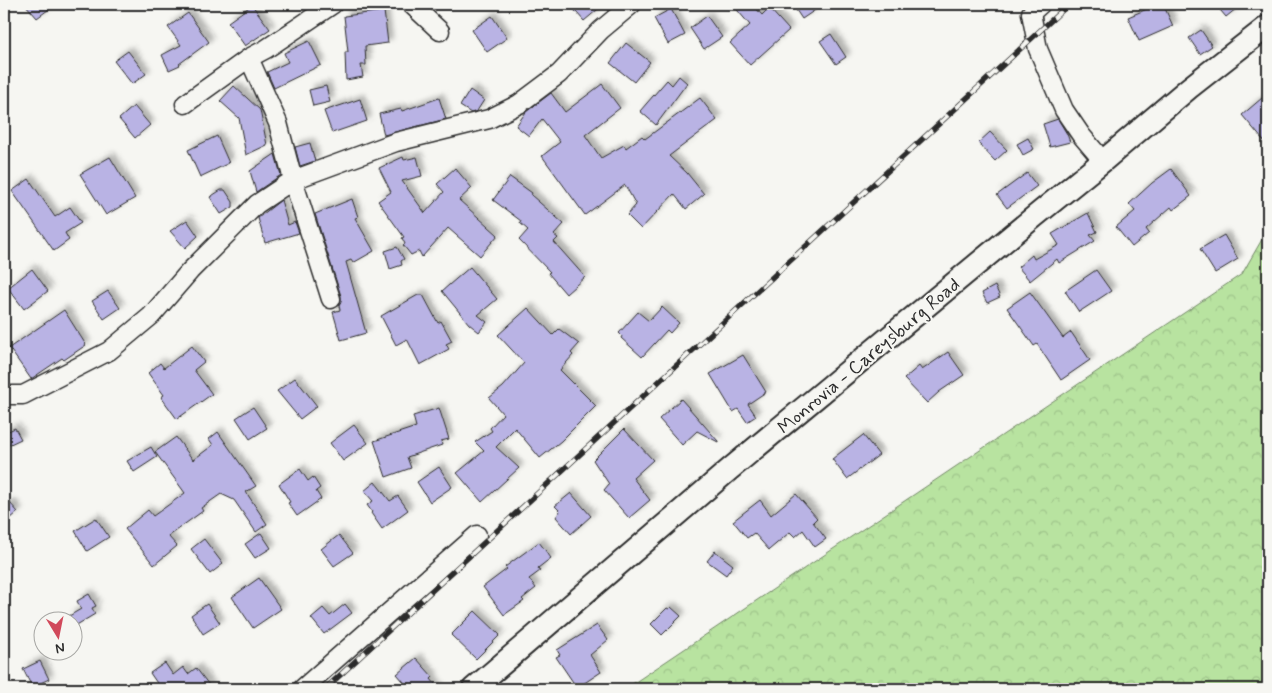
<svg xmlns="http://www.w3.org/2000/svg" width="1272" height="693" font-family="Mynerve,sans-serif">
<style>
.forest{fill:url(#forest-crowns);stroke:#728766}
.building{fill:#b9b3e4;stroke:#2b2b2b;filter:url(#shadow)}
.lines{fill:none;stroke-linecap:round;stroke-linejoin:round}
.minor-casing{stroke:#2b2b2b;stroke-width:21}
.major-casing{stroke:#2b2b2b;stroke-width:25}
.minor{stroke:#f6f6f2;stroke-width:18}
.major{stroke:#f6f6f2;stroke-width:21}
.rail-casing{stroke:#2b2b2b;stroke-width:5.5}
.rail{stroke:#f6f6f2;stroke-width:4;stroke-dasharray:11;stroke-linecap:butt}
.labels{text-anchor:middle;stroke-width:4.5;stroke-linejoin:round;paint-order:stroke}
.street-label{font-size:19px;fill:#2b2b2b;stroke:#f6f6f2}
</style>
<defs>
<pattern id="forest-crowns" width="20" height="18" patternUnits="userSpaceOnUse" patternTransform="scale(1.25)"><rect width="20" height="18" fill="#b8e3a0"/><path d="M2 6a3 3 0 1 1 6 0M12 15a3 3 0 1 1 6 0" fill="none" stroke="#9ec38a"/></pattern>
<filter id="shadow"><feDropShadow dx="4.5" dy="-4.5" stdDeviation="2.5" flood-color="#0004"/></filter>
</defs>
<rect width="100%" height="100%" fill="#f6f6f2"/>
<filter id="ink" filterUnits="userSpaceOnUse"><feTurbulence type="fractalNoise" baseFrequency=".02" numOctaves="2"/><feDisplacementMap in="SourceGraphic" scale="10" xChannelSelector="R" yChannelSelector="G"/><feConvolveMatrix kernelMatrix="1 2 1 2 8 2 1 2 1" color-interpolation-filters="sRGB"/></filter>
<g filter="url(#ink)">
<!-- forest -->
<path class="forest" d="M1268,229V689H625L1242,274Z"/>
<!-- building -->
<path class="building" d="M25,4H56L37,18Z
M569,4H604L584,21Z
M732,4H752L762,15L769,8L789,30L750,65L730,43L750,25Z
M792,4H824L802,19Z
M1159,4H1163L1173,26L1139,41L1128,17Z
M1215,4H1242L1226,17Z
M252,5L270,29L245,46L228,22Z
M671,9L685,35L668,44L654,18Z
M384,11L388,43L365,46L366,65H361L363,77L346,80L345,52H348L344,16Z
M188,13L209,42L179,64L180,65L169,70L162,55L181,45L168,27Z
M492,16L507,38L487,52L472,30Z
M707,16L722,37L704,49L690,28Z
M1201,30L1212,46L1200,54L1189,38Z
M831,34L846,57L836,64L820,41Z
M309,41L321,65L274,88L267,72L288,62L284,53Z
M626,43L650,62L634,82L610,63Z
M128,51L146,74L132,84L114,61Z
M679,76L687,83L656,125L640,111L667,80L672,85Z
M602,84L620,108L585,135L601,158L624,145L626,148L642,136L645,139L700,98L717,120L669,156L687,173L704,194L686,209L674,194L641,229L627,215L636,205L625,185L585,215L542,156L560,142L542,119L529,136L516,126L526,112L551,93L565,112Z
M234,86L260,110L267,145L246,155L239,118L220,101Z
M326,86L330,102L313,106L309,90Z
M470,90L484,100L477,111L471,113L460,106Z
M439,98L446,119L384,135L379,114L401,109L402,111Z
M1262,98L1268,106V146L1242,115Z
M360,99L367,121L332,133L324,111Z
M134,106L150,125L135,138L119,119Z
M1058,119L1067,134L1070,142L1050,147L1043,124Z
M990,132L1007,150L995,161L978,143Z
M217,136L229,163L200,177L188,150Z
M1028,138L1034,149L1023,155L1017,144Z
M310,143L315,161L300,166L295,147Z
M275,154L281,175L256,192L250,171Z
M110,157L135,198L106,215L80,174Z
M403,157L404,160L417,157L422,176L402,181L425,213L444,192L437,184L455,168L472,188L459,200L498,235L480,256L448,228L422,257L419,251L411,255L403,245L405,244L402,238L404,237L378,201L391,192L379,168Z
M1171,169L1191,196L1173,210L1171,207L1146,229L1149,233L1132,247L1116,227L1135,211L1129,204L1152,183Z
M1027,173L1037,186L1007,208L997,195Z
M510,177L532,193L531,195L564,224L554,235L558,238L554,242L585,277L566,294L548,273L550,272L519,240L528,230L520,223L521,221L493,200Z
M29,179L55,217L70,207L81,223L65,233L69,240L54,251L12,191Z
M221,190H225L233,202V207L221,214L210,197Z
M352,199L358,217L355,218L374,251L353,263L351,260L346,262L366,333L341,340L333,312L340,310L339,306L341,302V296L315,214Z
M281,200L288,225L295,222L299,233L265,243L258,218Z
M1088,213L1097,232L1090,235L1095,241L1059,263L1057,259L1030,281L1018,267L1032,255L1034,259L1059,245L1052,234Z
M187,220L198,236L185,248L170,231Z
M1224,235L1238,259L1215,273L1200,249Z
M397,247L404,259L401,261L402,265L390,269L385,251Z
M470,267L497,299L478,315L487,322L479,332L469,324L442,291Z
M32,269L48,291L24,309L8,288Z
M1096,270L1111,291L1079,312L1065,291Z
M995,286L1000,297L987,303L982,293Z
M108,291L120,308L104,319L92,301Z
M1030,292L1063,338L1071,332L1090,360L1061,380L1037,344L1034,346L1007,308Z
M418,295H423L438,323L441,321L452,341L446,344L449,349L420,365L407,339L396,345L381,316Z
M662,307L679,323L670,333L667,330L642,357L621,338L622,336L619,333L638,312L649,321Z
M528,308L553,335L559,329L579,344L571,353L573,355L560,370L596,406L561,441L540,458L515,428L496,447L519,468L482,502L457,473L484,451L475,442L492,431L490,428L503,414L489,398L503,387L524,363L498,335Z
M64,310L86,345L64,360L62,358L31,379L9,348Z
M192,346L204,362L194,370L212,394L177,419L161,397L164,395L148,373L160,363L164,368Z
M948,352L964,375L939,392L927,403L904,379L919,366L922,370Z
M743,355L766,392L748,404L756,416L747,422L738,409L733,412L710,374Z
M295,378L317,406L300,419L277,391Z
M681,399L718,441V442L697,431L682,445L659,419Z
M253,407L267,428L250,439L236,418Z
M439,408L449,439L441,441L442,445L407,457L411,468L386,477L374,441L416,427L413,416Z
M354,425L368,443L343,461L330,443Z
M15,428L21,439L4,447V433Z
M624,429L653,460L633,478L650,500L629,518L604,490L609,484L593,460Z
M218,432L256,486L246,492L267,524L256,532L234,500L221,494L201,508L203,511L168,536L177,546L154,565L125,529L148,510L153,516L185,493L155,452L176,437L193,460L213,445L209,439Z
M863,435L879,455L847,479L832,459Z
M151,447L157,457L134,472L127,461Z
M439,467L452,487L430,502L417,482Z
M300,469L308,481L313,477L320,488L316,491L321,499L297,516L288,503L290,502L279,484Z
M375,482L390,501L398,496L408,510L382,529L371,513L372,512L367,505L373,501L364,491Z
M571,493L591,516L571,534L556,517L560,511L555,506Z
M796,494L817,518L813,522L826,539L815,547L803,530L795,537L790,532L769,550L754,533L747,538L733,521L760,500L771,515Z
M10,503L18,512L9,520L4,514V509Z
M96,518L109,537L87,551L75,531Z
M261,533L271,548L255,558L245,544Z
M339,535L353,553L334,566L321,549Z
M204,539L223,564L210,574L191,549Z
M539,542L551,558L538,568L540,571L529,579L536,588L522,599L524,601L504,615L483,587L507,569L505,567Z
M715,551L733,565L726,575L707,561Z
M259,578L281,609L253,628L232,597Z
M89,594L96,606L92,608L95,614L75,626L69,616L81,609L77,601Z
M207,604L220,623L203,634L191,615Z
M345,604L352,613L324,634L311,618L323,608L330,616Z
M671,607L681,616L662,635L651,624L667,608L669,609Z
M475,611L500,635L476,659L451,635Z
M597,625L608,640L590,655L601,672L577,688L556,657L560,655L557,650Z
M416,658L433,677L431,679L439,689H410L397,674Z
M40,661L49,679L32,687L23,669Z
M165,663L173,675L183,667L188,674L196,668L212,689H161L150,673Z"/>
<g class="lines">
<!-- minor casing -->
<g class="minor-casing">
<path id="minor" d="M411,4L440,31
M1041,4L1031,13L1038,49L1064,110L1081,135L1103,161
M249,58L278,123L293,180L331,299
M185,104L249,58L266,49L333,4
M4,393L7,395H23L109,351L151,316L190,271L257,204L293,180L396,142L489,119L519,104L559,74L601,30L632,4
M302,689L477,535"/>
</g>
<!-- major casing -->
<g class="major-casing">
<path id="major" d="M473,689L730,469L1034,217L1103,161L1189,88L1268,26"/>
</g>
<!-- minor -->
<use href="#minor" class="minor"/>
<!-- major -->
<use href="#major" class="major"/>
<!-- rail casing -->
<g class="rail-casing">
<path id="rail" d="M325,689L1069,4"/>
</g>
<!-- rail -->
<use href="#rail" class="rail"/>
</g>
</g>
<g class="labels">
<!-- street labels -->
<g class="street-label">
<text transform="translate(868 355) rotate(-40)" y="7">Monrovia - Careysburg Road</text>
</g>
</g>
<!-- margin -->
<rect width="1272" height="693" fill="none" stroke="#f6f6f2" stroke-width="20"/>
<rect x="10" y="10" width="1252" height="673" fill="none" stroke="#2b2b2b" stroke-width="2" filter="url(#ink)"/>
<!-- north arrow -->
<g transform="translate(58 636) rotate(170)"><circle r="24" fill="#f6f6f2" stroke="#a5a5a2"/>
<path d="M0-4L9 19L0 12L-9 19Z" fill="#d1495b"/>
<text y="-8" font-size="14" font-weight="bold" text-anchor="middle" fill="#2b2b2b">N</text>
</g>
</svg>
